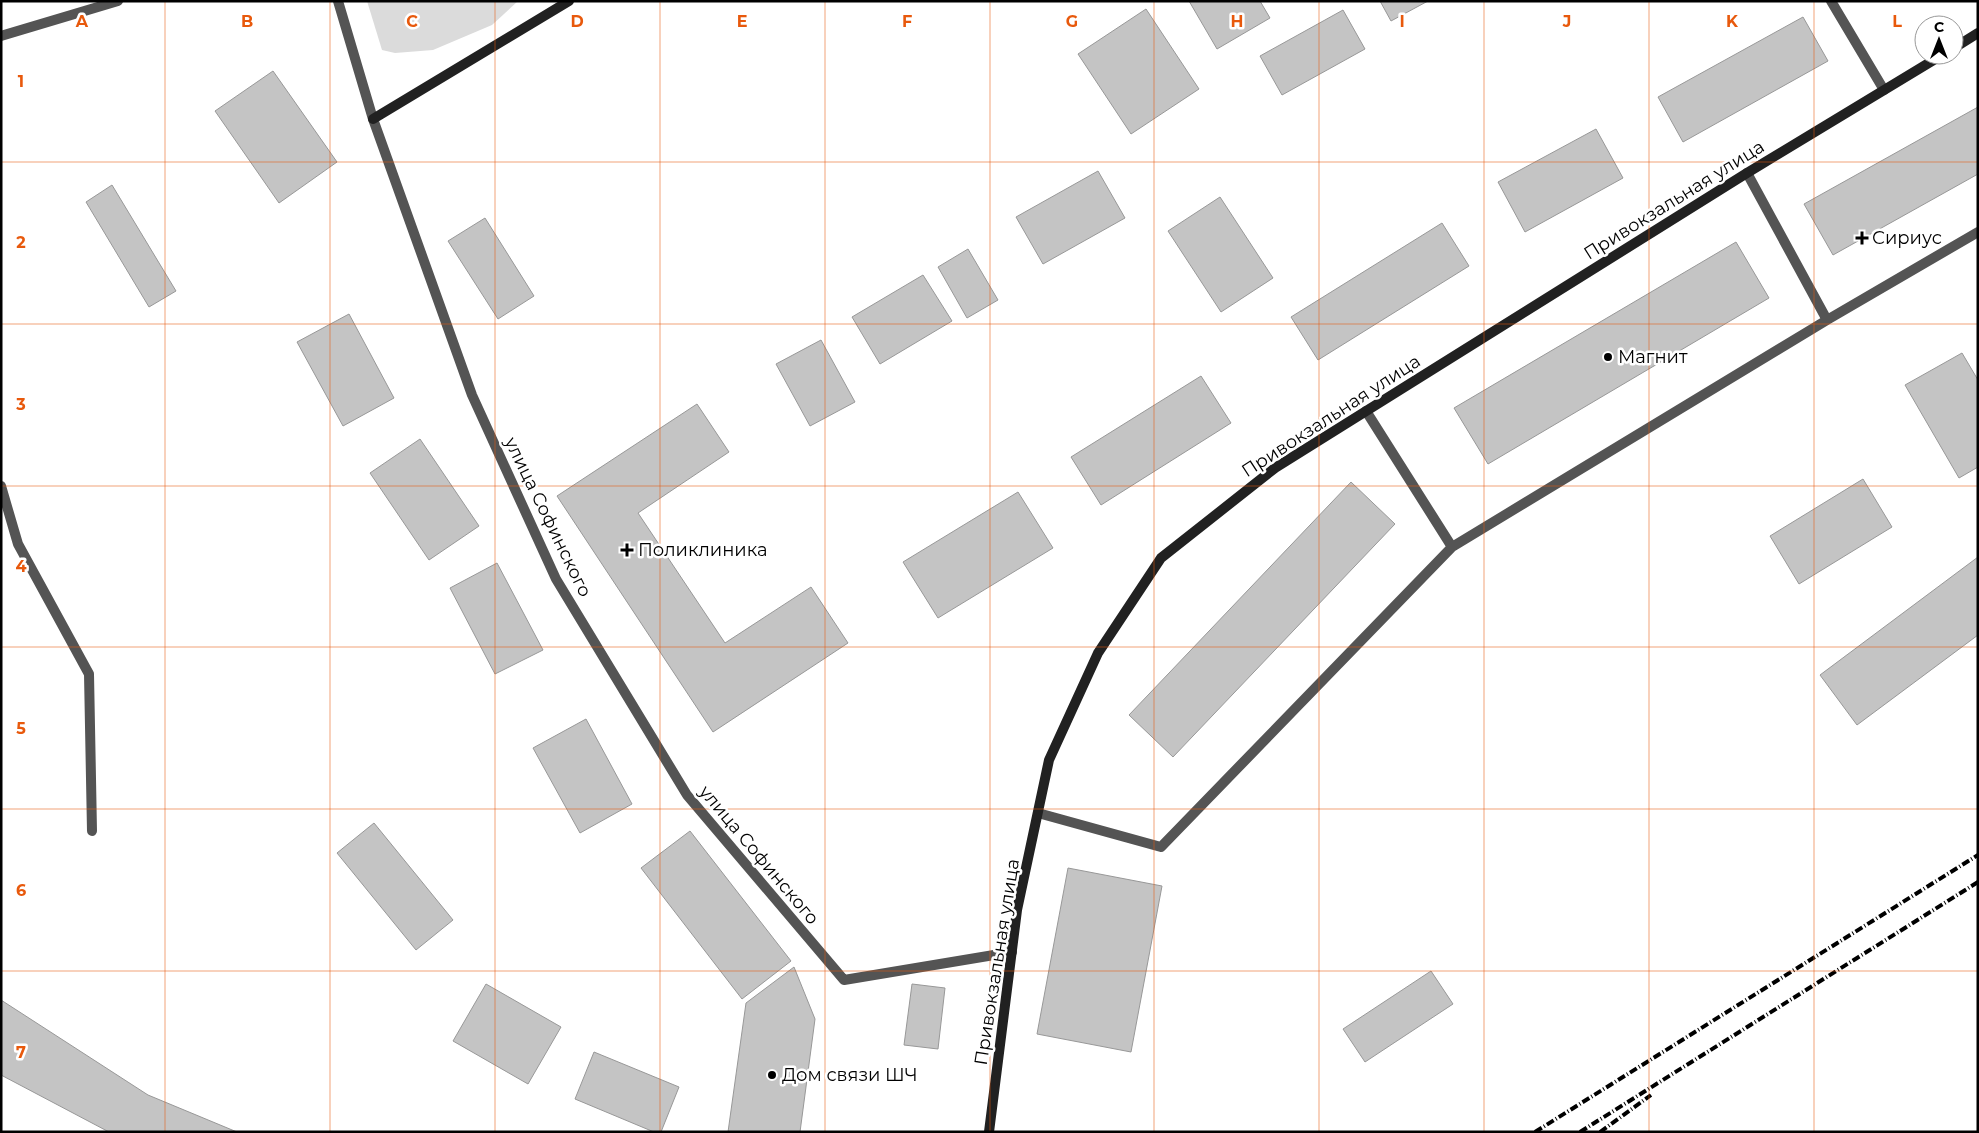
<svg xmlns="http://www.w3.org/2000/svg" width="1979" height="1133" font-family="Montserrat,sans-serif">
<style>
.green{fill:#dbdbdb}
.building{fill:#c4c4c4;stroke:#989898}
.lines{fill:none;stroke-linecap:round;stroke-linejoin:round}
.lane{stroke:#545454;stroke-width:10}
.street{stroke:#545454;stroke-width:10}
.secondary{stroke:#212121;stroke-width:10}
.rail{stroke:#000;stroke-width:4;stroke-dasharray:8 2.5 1 2.5;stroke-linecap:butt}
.grid{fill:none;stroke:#e8590c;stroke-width:1;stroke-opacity:0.55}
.poi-dot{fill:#000;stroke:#fff;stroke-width:2}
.labels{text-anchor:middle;stroke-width:5;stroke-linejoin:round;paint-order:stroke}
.street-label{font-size:18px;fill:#000;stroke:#fff}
.poi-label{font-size:18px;fill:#000;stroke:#fff;text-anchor:start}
.grid-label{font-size:16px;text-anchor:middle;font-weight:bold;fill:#e8590c;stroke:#fff;stroke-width:5;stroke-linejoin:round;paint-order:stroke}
</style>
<rect width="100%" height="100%" fill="#fff"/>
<!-- green -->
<path class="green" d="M367,1H518L492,25L433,50L395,53L382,50Z"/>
<!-- building -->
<path class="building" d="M1189,1H1260L1270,18L1217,49Z
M1380,1H1428L1391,21Z
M1146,9L1199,89L1131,134L1078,54Z
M1343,10L1365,49L1282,95L1260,56Z
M1803,17L1828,61L1683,142L1658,97Z
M273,71L337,162L279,203L215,111Z
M1978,107V174L1833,255L1804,204Z
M1596,129L1623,178L1525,232L1498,182Z
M1098,171L1125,218L1043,264L1016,217Z
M112,185L176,291L149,307L86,202Z
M1220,197L1273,278L1221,312L1168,231Z
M485,218L534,296L498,319L448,241Z
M1442,223L1469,266L1318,360L1291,317Z
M1736,242L1769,298L1488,464L1454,408Z
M968,249L998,300L967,318L938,267Z
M923,275L952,321L880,364L852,317Z
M349,314L394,398L343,426L297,342Z
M821,340L855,402L810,426L776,364Z
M1962,353L1978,380V467L1959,478L1905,385Z
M1201,376L1231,423L1101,505L1071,457Z
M697,404L729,452L638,513L725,643L811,587L848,643L713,732L557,496Z
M420,439L479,526L429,560L370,473Z
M1863,479L1892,527L1799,584L1770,536Z
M1351,482L1395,524L1173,757L1129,715Z
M1018,492L1053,548L938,618L903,562Z
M1978,557V635L1857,725L1820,675Z
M497,563L543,650L495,674L450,588Z
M586,719L632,804L580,833L533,748Z
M374,823L453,920L416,950L337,853Z
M690,831L791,961L742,999L641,868Z
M1068,868L1162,886L1131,1052L1037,1034Z
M794,967L815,1019L800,1132H728L746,1003Z
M1431,971L1453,1004L1365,1062L1343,1029Z
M486,984L561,1027L528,1084L453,1041Z
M912,984L945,988L938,1049L904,1045Z
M1,1000L148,1095L237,1132H109L1,1075Z
M594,1052L679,1087L661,1132H654L575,1099Z"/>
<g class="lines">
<!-- lane -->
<path class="lane" d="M1827,320L1978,232
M1366,411L1452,547L1827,320L1747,173
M1038,813L1161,847L1452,547"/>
<!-- street -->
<path class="street" d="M338,1L373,119L472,395L556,579L687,795L844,980L1012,952
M1831,1L1884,90
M1,36L118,1
M1,486L18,544L89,674L92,831"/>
<!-- secondary -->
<path class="secondary" d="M1954,48L1978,33
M373,119L569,1
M989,1132L1017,910L1049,760L1098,653L1161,558L1275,468L1747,173L1942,55"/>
<!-- rail -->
<path class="rail" d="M1535,1132L1978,855
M1580,1132L1978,882
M1600,1132L1651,1095"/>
</g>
<!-- grid -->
<path class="grid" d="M165,1V1132M330,1V1132M495,1V1132M660,1V1132M825,1V1132M990,1V1132M1154,1V1132M1319,1V1132M1484,1V1132M1649,1V1132M1814,1V1132M1,162H1978M1,324H1978M1,486H1978M1,647H1978M1,809H1978M1,971H1978"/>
<!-- markers -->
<g class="poi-dot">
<path d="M1859.5 230.5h5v5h5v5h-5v5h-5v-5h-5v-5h5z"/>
<circle cx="1608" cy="357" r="5"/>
<path d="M624.5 542.5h5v5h5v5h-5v5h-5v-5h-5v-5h5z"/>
<circle cx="772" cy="1075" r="5"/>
</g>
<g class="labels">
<!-- street labels -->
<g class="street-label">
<text transform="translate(1674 200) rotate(-32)" y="6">Привокзальная улица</text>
<text transform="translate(1331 416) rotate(-33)" y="6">Привокзальная улица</text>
<text transform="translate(548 517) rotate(64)" y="6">улица Софинского</text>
<text transform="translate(759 855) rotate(50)" y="6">улица Софинского</text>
<text transform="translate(997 962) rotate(-81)" y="6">Привокзальная улица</text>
</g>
<!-- poi labels -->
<g class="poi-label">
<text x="1872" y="244">Сириус</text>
<text x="1618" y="363">Магнит</text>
<text x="638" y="556">Поликлиника</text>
<text x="782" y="1081">Дом связи ШЧ</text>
</g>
</g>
<g class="grid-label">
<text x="82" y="27">A</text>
<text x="247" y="27">B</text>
<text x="412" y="27">C</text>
<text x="577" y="27">D</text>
<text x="742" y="27">E</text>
<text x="907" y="27">F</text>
<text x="1072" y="27">G</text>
<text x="1237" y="27">H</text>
<text x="1402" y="27">I</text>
<text x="1567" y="27">J</text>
<text x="1732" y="27">K</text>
<text x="1897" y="27">L</text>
<text x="21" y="87">1</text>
<text x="21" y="248">2</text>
<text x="21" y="410">3</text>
<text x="21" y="572">4</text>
<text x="21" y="734">5</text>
<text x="21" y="896">6</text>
<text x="21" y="1058">7</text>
</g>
<!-- border -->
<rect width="1979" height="1133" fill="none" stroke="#000000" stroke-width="5"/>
<!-- north arrow -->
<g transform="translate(1939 40)"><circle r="24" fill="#ffffff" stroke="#999999"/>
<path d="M0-4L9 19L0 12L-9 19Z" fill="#000000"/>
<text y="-8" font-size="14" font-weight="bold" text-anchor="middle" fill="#000000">С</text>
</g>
</svg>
